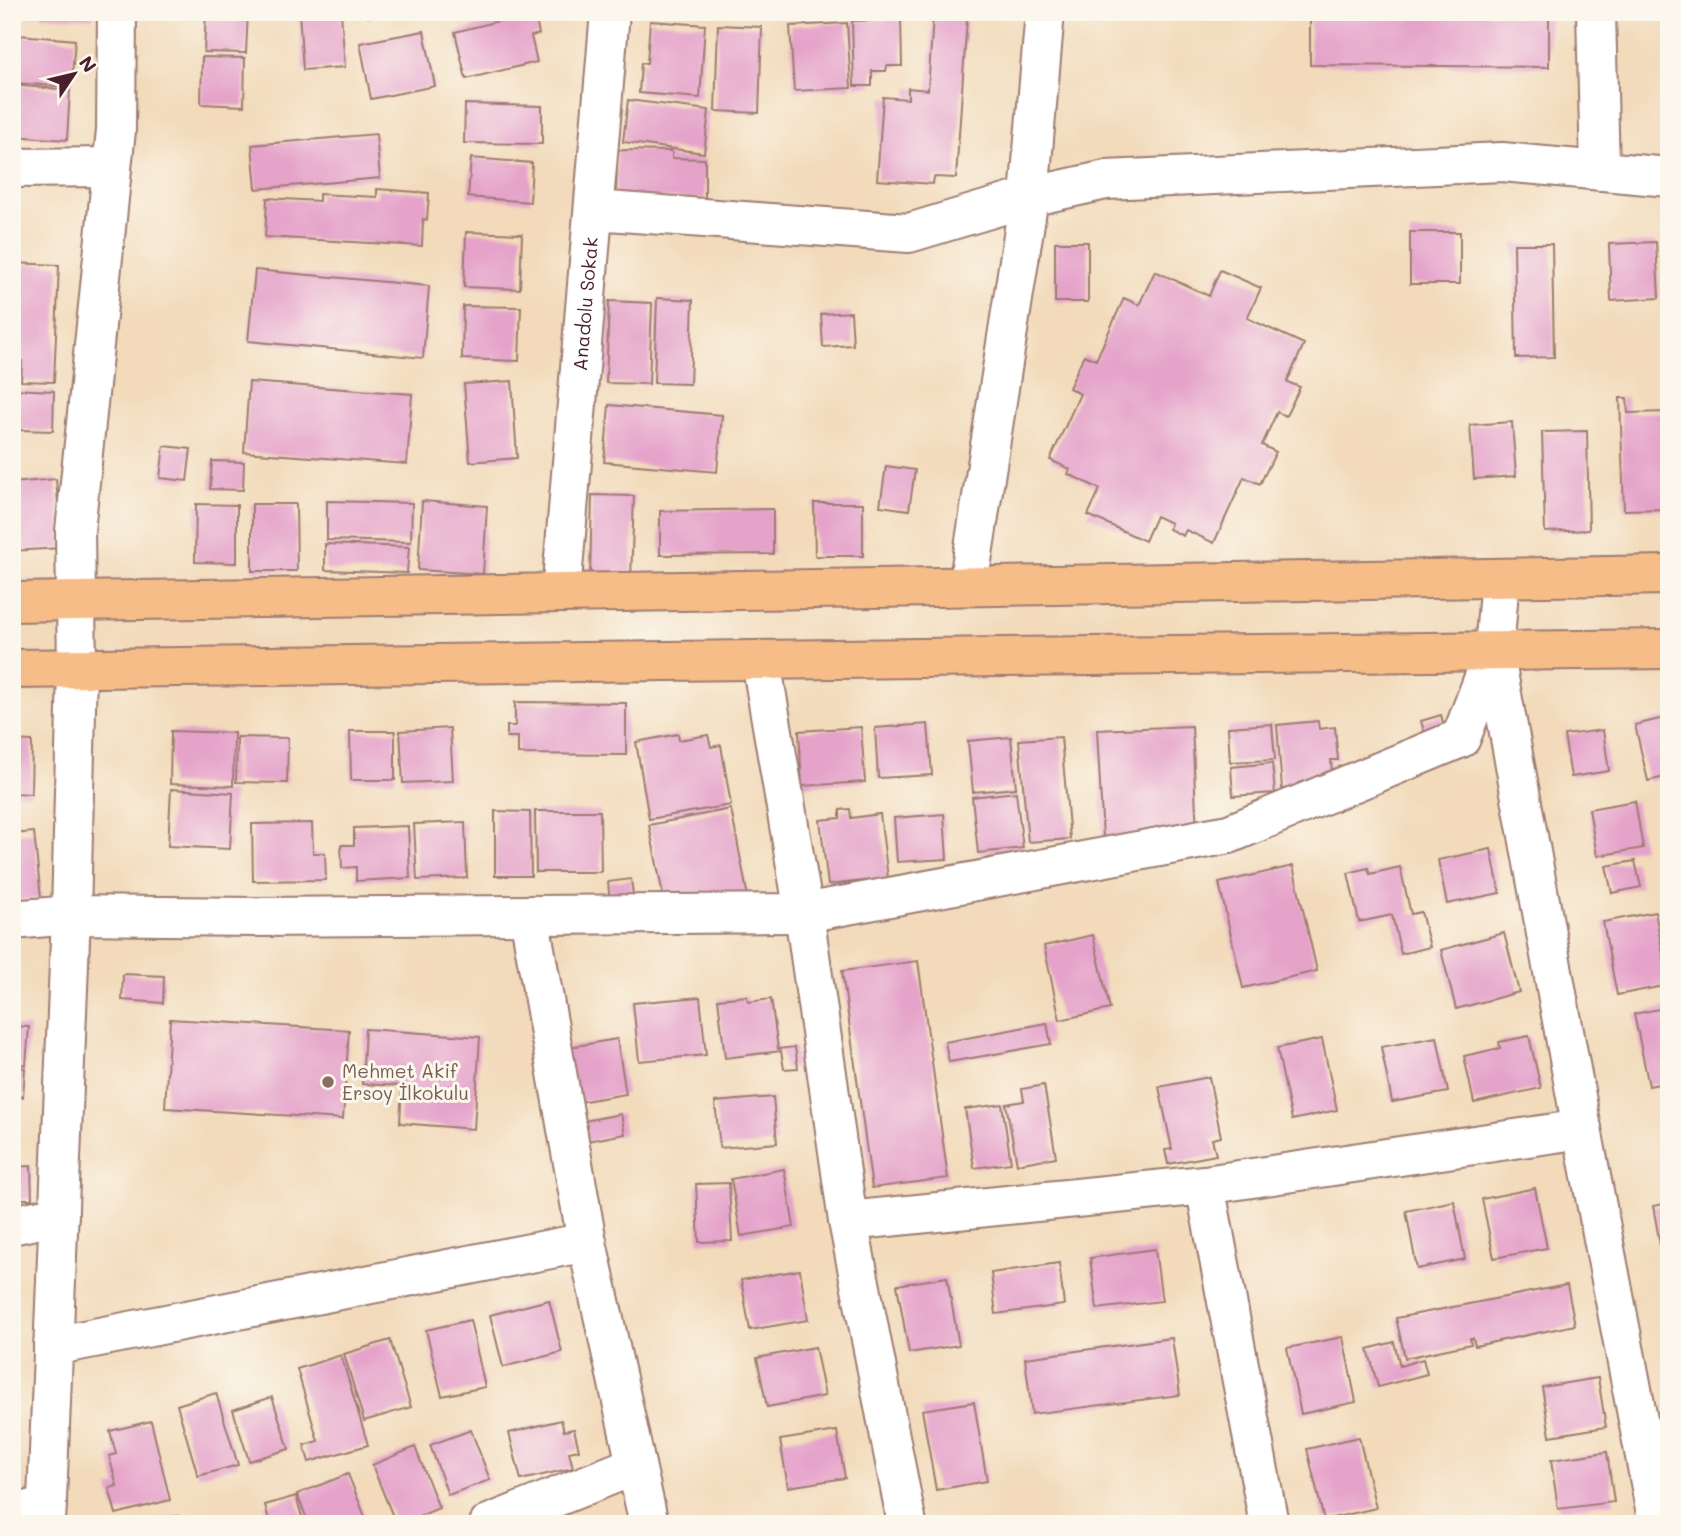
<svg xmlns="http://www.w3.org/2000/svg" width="1681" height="1536" font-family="Mali,sans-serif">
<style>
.building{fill:#e5a3ca}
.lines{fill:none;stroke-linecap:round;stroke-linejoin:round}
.minor-casing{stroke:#9e7c72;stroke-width:42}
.major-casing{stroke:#9e7c72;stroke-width:42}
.minor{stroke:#fff;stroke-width:38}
.major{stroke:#f7bd88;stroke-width:38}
.education-dot{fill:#8d6e63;stroke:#fbf7ec;stroke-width:2.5}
.labels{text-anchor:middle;stroke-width:6;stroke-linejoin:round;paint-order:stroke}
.street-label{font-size:19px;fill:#4a1f2b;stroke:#fbf7ec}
.education-label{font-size:19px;fill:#785e54;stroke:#fbf7ec;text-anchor:start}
</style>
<rect width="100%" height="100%" fill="#fbf7ec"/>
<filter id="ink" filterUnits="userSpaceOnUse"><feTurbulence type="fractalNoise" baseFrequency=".0143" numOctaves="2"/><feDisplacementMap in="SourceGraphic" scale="14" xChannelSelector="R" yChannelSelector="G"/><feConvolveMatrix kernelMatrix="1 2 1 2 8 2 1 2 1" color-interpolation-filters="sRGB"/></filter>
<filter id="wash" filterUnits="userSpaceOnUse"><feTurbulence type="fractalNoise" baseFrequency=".00686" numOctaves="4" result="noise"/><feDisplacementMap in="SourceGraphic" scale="28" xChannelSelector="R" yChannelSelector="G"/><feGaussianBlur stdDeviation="1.57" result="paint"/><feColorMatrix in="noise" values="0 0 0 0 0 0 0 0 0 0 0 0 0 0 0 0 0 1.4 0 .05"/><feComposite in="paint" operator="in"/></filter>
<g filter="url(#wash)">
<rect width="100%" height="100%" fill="#f2daba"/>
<g id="blocks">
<!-- building -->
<path class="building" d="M20,12H38V15H20Z
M42,12H93V18L42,16Z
M206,12H248L246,53L204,52Z
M299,12H341L345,67L303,70Z
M367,12H387V13L368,17Z
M534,12L539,34L531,36L537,62L466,79L455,32Z
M1310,12H1549V67L1310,65Z
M933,16L967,18L956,178L934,177L933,184L877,180L883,97L908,99V88L928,90Z
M901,19L902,66H887L886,71H872V86H854L852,21Z
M650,21L705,25L700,98L639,93L641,63H647Z
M847,23L851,88L794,91L790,26Z
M718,25L762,27L759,113L715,111Z
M424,31L435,86L371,99L360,43Z
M19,35L75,40L71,87L15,83Z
M202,57L245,58L244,106L201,104Z
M12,85L70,90L67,140L12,136Z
M628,100L709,110L704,153L623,142Z
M465,104L542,106V144L464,143Z
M376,134L380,178L256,189L252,145Z
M617,150L672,151V158L705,159V199L616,197Z
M471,158L532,163L530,202L468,197Z
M377,189L429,193L427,220L423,219L422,246L265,237L267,198L319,201V194L377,197Z
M466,232L522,234L520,289L464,287Z
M1410,232H1460V284H1410Z
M1055,242H1088V302H1055Z
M1656,242L1659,298L1611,301L1609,244Z
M1514,244H1552L1554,357L1516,358Z
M12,263L59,265L54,382L21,381L22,361H12Z
M255,270L429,286L423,358L248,341Z
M1220,270L1261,288L1247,318L1304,344L1287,382L1300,387L1286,416L1277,412L1262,445L1276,452L1260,484L1244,477L1214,543L1186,530L1183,536L1169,529L1171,523L1156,516L1145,541L1088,515L1100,489L1068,474L1070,469L1050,460L1080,394L1069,388L1084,355L1096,360L1124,298L1139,305L1155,271L1209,296Z
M657,298L693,300L690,384L654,383Z
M609,301L652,303L649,384L606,383Z
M463,306L521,307L519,361L462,359Z
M851,312L853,345L823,347L821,314Z
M512,381L517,458L470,462L464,384Z
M249,382L412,394L407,464L244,452Z
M12,389L54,391L53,431L19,430L18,438H12Z
M1620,398H1627L1628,413L1669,412V509L1624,510Z
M609,405L722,415L717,472L604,462Z
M1512,422L1516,476L1474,479L1470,425Z
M1587,431L1589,530L1545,532L1542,432Z
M164,446L191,449L187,481L160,478Z
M212,461L244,462L243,490L210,489Z
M886,466L915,470L909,510L880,506Z
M56,479L62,548L12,551V483Z
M592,495L634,496L631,580L590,578Z
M327,501L412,503L411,542L327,540Z
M422,501L487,506L483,574L418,570Z
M814,503H863V556H815Z
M196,504L237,505V563L195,562Z
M252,504H296L297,571H252Z
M773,509V554L660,555V511Z
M325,544L409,547L407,573L325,570Z
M515,702L626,703V755L518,754V737H507V726H515Z
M1441,715L1448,739L1428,745L1421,721Z
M1664,718L1669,740V776L1648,781L1635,725Z
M1318,721L1319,729L1335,727L1338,760H1331L1333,784L1282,789L1277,725Z
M928,724L932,775L878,778L875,728Z
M1272,724L1275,760L1230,762L1228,727Z
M1192,726L1197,834L1103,838L1097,730Z
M861,727L865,782L802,786L799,731Z
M450,728L453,781L403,783L400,731Z
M1603,730L1609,771L1571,777L1564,735Z
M171,731L234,733L233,786L170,784Z
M350,731H395V780H351Z
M678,734L679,740L708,735L711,747L721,745L731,805L649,819L636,742Z
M237,737L288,738L287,783L236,782Z
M1011,737L1016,788L973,792L968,741Z
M1061,737L1070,839L1028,842L1019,740Z
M12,740L32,741L31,794L12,793Z
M1272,763L1275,793L1233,796L1231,767Z
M171,789L233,793L230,849L168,846Z
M1016,792L1023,848L978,853L972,797Z
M1635,801L1643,848L1597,856L1589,809Z
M731,809L748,897L665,905L649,825Z
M850,809L851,818L880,814L888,878L828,885L820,820L840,818V810Z
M495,811L530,812L531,876H495Z
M535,811H600L601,872H536Z
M944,814L947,859L897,862L894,818Z
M465,822L467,878L417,880L414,824Z
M312,823L313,853H325L326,880L253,881L252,824Z
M408,826L410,878L356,881V867L342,868L341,845H354V828Z
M34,832L41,898L12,901V834Z
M1491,849L1500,893L1447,904L1438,860Z
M1635,861L1641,887L1612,893L1606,866Z
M1293,866L1317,971L1243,988L1219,883Z
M1400,867L1411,914L1421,912L1430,947L1401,954L1392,915L1359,922L1348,873L1368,868L1370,874Z
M631,879L635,910L611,913L608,882Z
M1655,912L1669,985L1617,995L1603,922Z
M1504,933L1519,992L1456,1009L1441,950Z
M1093,935L1110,1009L1060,1020L1044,946Z
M918,961L948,1178L872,1188L842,971Z
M123,974L164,976L163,1003L122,1000Z
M747,996L748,1002L771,999L778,1049L795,1047L798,1068L784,1069L781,1051L725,1058L718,999Z
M700,997L706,1055L639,1061L633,1003Z
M1669,1007V1082L1649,1086L1634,1014Z
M170,1019L349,1030L343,1119L165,1108Z
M1047,1023L1051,1044L949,1062L945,1042Z
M12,1026L29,1027L26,1065L12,1063Z
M365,1029L480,1037L474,1129L400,1123L402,1086L362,1084Z
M1529,1036L1541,1088L1474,1103L1464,1056L1500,1048L1499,1042Z
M1437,1037L1448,1092L1392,1102L1381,1047Z
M617,1039L626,1094L567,1104L558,1049Z
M1322,1039L1337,1110L1292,1120L1277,1048Z
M12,1066L25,1068L23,1097L12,1096Z
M1209,1077L1221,1137L1212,1139L1216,1155L1168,1164L1165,1150L1172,1149L1159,1087Z
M1044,1085L1056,1157L1017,1164L1006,1104L1024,1101L1022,1089Z
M773,1097L777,1143L720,1148L715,1102Z
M1002,1104L1011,1163L974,1168L965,1109Z
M621,1114L625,1134L577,1143L573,1123Z
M31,1166L32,1199H14L13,1167Z
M784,1169L794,1227L741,1236L731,1179Z
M729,1183L732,1241L699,1242L696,1184Z
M1535,1188L1547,1248L1494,1258L1482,1199Z
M1454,1201L1465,1259L1417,1269L1406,1211Z
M1669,1203V1260L1663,1261L1653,1206Z
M1155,1249L1162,1301L1097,1309L1090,1258Z
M1059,1263L1064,1305L996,1314L991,1273Z
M800,1270L808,1320L750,1330L741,1280Z
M947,1277L959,1345L909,1353L897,1285Z
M1567,1285L1575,1325L1475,1346L1473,1338H1470L1471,1344L1405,1358L1396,1318Z
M549,1300L562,1352L503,1367L490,1315Z
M470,1320L485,1387L442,1396L426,1330Z
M1343,1337L1356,1402L1301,1414L1287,1348Z
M1172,1338L1180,1395L1032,1414L1025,1358Z
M390,1340L411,1407L364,1421L344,1354Z
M1394,1342L1400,1366L1423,1359L1427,1374L1378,1387L1368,1349Z
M815,1347L825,1396L767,1407L757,1358Z
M341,1355L368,1445L309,1462L304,1445L318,1441L297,1369Z
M1598,1378L1606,1427L1550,1436L1542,1387Z
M216,1393L238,1465L198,1476L177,1405Z
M272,1397L289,1449L249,1461L233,1410Z
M974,1402L987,1481L936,1490L922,1410Z
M561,1420L564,1431L574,1429L579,1450L569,1452L573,1468L521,1480L509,1433Z
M151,1421L170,1500L116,1514L109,1488L117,1486L109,1456L116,1454L110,1431Z
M471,1430L490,1480L448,1495L430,1445Z
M837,1431L845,1478L788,1487L780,1440Z
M1359,1437L1376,1508L1324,1520L1307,1449Z
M415,1447L439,1508L401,1524H396L372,1465Z
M1607,1452L1614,1502L1558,1509L1551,1460Z
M348,1474L368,1524H309L297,1494Z
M296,1496L304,1524H270L265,1505Z
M178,1516L180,1524H143V1522Z
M844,1519L845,1524H824V1522Z"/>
</g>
</g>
<g filter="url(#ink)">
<use href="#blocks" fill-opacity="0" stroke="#9e7c72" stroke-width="2"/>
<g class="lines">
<!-- minor casing -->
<g class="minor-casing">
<g id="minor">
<path d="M1596,12L1600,171"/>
<path d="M12,168L112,167"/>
<path d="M594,210L909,233L1029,197L1106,180L1502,162L1669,177"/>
<path d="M968,586L1029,197L1045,12"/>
<path id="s1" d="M561,593L610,12"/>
<path d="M1494,651L1582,1129L1658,1524"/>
<path d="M761,661L804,913L848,1221L907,1524"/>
<path d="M529,915L587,1242L649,1524"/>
<path d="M12,920L71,915L256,917L804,913L1229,834L1461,738L1494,651L1500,578"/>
<path d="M1205,1185L1269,1524"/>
<path d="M848,1221L1205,1185L1582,1129"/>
<path d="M12,1225L59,1215"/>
<path d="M53,1346L587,1242"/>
<path d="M12,1515L47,1505"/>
<path d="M46,1524L71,915L77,669L75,531L116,130L117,12"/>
<path d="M489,1524L636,1465"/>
</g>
</g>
<!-- major casing -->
<g class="major-casing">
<path id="major" d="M12,602L1669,575
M12,669L1669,649"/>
</g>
<!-- minor -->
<use href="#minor" class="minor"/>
<!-- major -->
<use href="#major" class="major"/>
</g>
</g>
<!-- markers -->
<circle class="education-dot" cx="328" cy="1082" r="7"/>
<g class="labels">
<!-- street labels -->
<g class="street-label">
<text dy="7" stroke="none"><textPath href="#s1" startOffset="290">Anadolu Sokak</textPath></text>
</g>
<!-- education labels -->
<g class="education-label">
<text x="342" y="1078">Mehmet Akif<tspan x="342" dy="22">Ersoy İlkokulu</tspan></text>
</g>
</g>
<!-- margin -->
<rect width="1681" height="1536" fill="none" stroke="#fbf7ec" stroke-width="42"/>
<!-- north arrow -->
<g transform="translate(74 74) rotate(55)" stroke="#fbf7ec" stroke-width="5" paint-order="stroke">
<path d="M0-5L12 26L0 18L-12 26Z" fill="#4a1f2b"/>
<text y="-10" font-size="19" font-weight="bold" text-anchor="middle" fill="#4a1f2b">N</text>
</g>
</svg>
